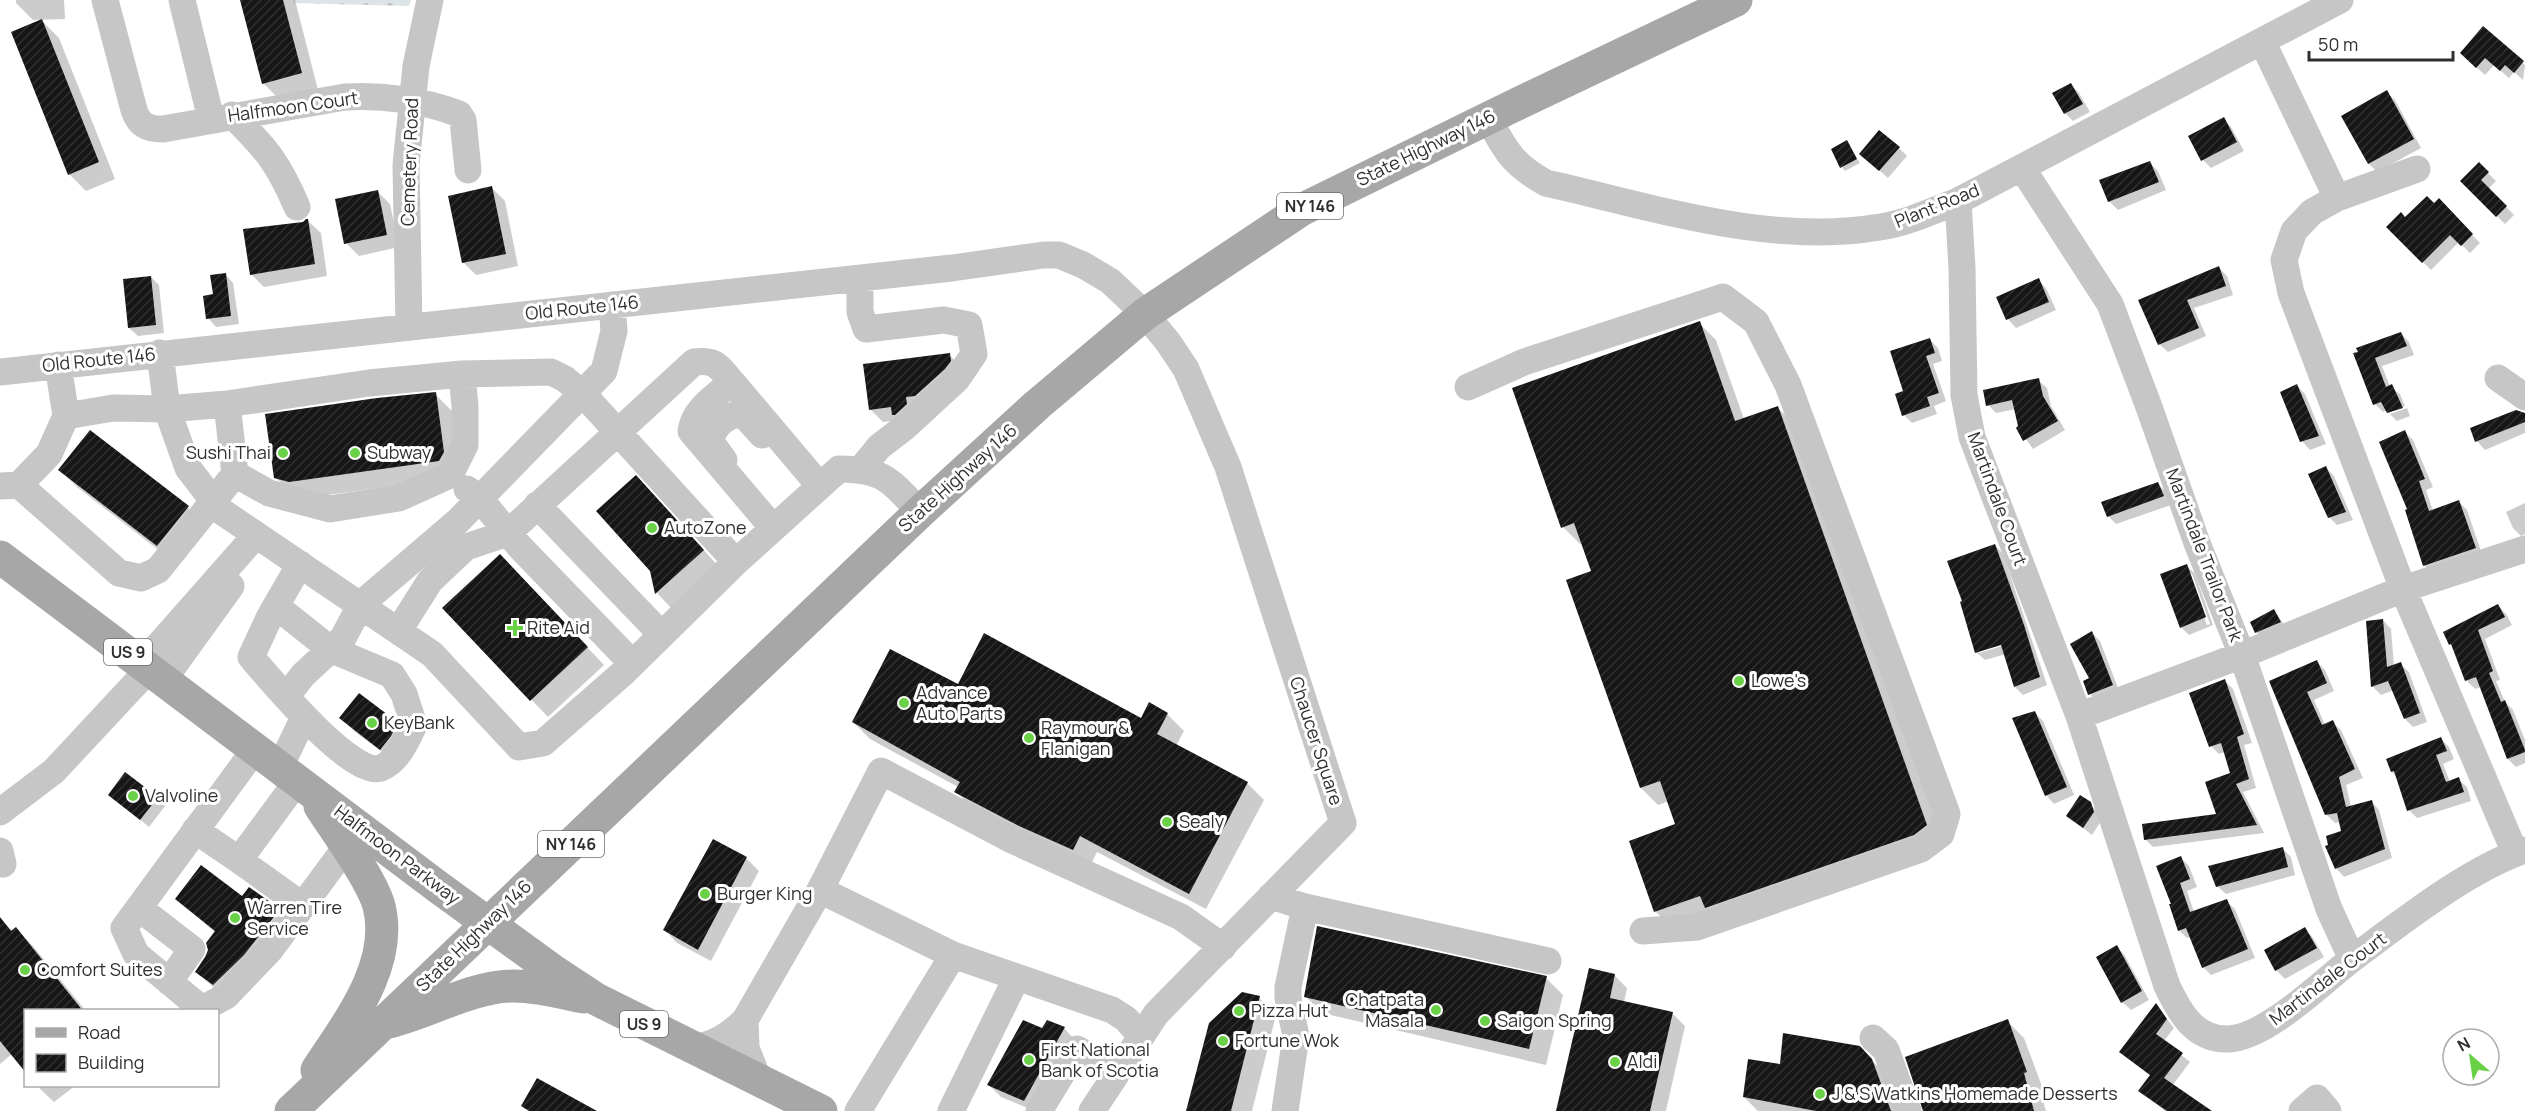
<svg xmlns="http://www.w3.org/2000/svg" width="2525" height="1111" font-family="Manrope,sans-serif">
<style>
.cemetery{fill:url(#cemetery-stones)}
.shadow{fill:#0003;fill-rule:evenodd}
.building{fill:url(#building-hatch)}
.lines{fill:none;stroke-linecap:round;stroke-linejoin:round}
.minor{stroke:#c6c6c6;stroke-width:27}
.major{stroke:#a7a7a7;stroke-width:33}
.poi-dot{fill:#69d146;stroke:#fff;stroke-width:2}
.labels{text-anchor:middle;stroke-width:6;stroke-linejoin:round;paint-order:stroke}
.shield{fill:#fff;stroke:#6d6d6d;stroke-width:1.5}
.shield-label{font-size:16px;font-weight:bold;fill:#2f2f2f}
.street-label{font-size:18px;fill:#2f2f2f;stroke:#fff}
.poi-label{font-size:18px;fill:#2f2f2f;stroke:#fff;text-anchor:start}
</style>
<defs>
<pattern id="cemetery-stones" width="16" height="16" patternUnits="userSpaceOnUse" patternTransform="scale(1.5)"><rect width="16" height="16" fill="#dce4e8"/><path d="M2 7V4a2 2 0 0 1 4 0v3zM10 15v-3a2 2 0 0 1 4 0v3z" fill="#bdc4c7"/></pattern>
<pattern id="building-hatch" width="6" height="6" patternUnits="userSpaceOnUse" patternTransform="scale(1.5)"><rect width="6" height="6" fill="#161616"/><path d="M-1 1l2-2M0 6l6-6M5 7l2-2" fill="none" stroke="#303030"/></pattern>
</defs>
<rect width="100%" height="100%" fill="#fff"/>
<!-- cemetery -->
<path class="cemetery" d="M293,0H411L409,6L294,3Z"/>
<!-- shadow -->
<path class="shadow" d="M16,0H64L65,19L33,20L16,3Z
M242,0H295L318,90L280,100L263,83Z
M42,21L59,38L115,179L86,191L69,174Z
M2483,28L2525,65L2523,80L2514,72L2509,78L2494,65L2485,75L2470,61Z
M2071,85L2079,93L2090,112L2073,121L2065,113Z
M2386,92L2395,100L2421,148L2377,172L2369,164L2343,116Z
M2223,119L2231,127L2244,151L2211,168L2203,160Z
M1847,142L1860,163L1845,171L1842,167Z
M1899,148L1907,156L1888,178L1870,162Z
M2150,163L2158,171L2166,190L2118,210L2109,201Z
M2479,164L2496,181L2488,189L2514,215L2505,224L2462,181Z
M492,188L505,201L518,266L476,275L463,262Z
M377,191L390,204L399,247L359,256L346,243Z
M2439,201L2480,243L2470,253L2459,242L2431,270L2388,227Z
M308,221L321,233L327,276L264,287L251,274Z
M2218,267L2227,276L2233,295L2194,308L2206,336L2168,352L2159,344L2140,301Z
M225,274L233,283L239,324L216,327L208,318L215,295Z
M151,277L159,285L164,333L138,336L129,328Z
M2038,280L2046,288L2056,310L2016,328L2008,319Z
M1699,323L1716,340L1744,419L1778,408L1795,425L1943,842L1673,929L1656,912L1631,841L1677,825L1669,801L1658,805L1641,788L1593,572L1583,543L1580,544L1563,527Z
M2401,333L2409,342L2414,355L2382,366L2390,387L2400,394L2405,406L2390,411V414L2387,410L2383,412L2375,404L2355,354Z
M1930,340L1938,348L1942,361L1933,364L1946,401L1934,406L1937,414L1912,423L1904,415L1905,392Z
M949,355L962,367L899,420L883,422L870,409Z
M2038,380L2047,388L2051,406L2065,430L2033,449L2018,428L2020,427L2016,409L1996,413L1988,405Z
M2297,386L2305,394L2326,444L2310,450L2302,441Z
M435,394L452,411L456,477L307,498L293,494L275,477Z
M2407,408L2410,416L2397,421L2390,414Z
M2525,413V433L2485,450L2477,441Z
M90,432L188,508L205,524L174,562L77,487L60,470Z
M2405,432L2413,440L2433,487L2426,490L2433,511L2459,502L2467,510L2483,557L2432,573L2424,565L2409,510Z
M2326,468L2334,476L2353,520L2337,525L2329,517Z
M2158,484L2166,492L2171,505L2116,524L2108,516Z
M653,494L720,568L673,610L657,593L651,571Z
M2525,503V534L2521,536L2513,528L2506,512Z
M1995,545L2003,554L2047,685L2023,695L2015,687L2006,654L1985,660L1976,652ZM2008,642L2009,644L1979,653V650Z
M2187,566L2195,574L2213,625L2189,635L2181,627ZM2189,574H2192L2210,624L2207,625Z
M517,573L604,665L548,717L444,608Z
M2498,606L2506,614L2512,625L2485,639L2500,680L2496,681L2505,702L2513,710L2525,740V763L2516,767L2508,759L2481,687L2475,689L2467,681L2454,648L2451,644Z
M2274,611L2288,630L2265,640L2256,632Z
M2383,620L2391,629L2394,666L2400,664L2409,672L2427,722L2413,727L2405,719L2394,690L2381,695L2373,687L2367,623Z
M2092,633L2100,641L2120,693L2098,702L2090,694Z
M2317,662L2325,670L2334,691L2314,700L2325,725L2332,722L2341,730L2363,778L2346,785L2351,807L2371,801L2379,810L2392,858L2344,877L2336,868L2343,832L2341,822L2335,823L2326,814L2271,682Z
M2225,681L2233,689L2252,743L2244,745L2256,788L2243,792L2264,833L2153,847L2145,839L2218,815L2231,774L2225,752L2219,754L2211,746Z
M959,686L1142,720L1167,714L1184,731L1176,746L1247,783L1264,800L1206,909L1097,852L1090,866L973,808L956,792L958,787L870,739L853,722Z
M2035,713L2043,721L2074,795L2054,804L2046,795Z
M341,718L395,722L408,735L394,761L354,731Z
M2441,739L2449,747L2454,759L2443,764L2450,782L2458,779L2467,787L2471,801L2417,818L2409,810L2397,777L2392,772Z
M110,795L157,798L165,806L149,827Z
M2090,804L2098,812L2101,821L2092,835L2068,816Z
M713,841L747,859L759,871L711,961L677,943L665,930Z
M2282,848L2291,857L2295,875L2226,894L2217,886Z
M2181,858L2189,866L2197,887L2187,891L2194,912L2226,901L2235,909L2255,958L2211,975L2203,967L2191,937L2187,938L2179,930L2173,905Z
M242,898L279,910L296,927L214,988L197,971L207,958L216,933L177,899Z
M0,919L13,931L16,929L33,946L85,1010H26L12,1054L0,1064Z
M2305,929L2313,938L2324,957L2285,979L2276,970L2266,951Z
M2117,947L2125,956L2149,1000L2131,1010L2122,1002Z
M1614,975L1627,988L1624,1002L1672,1013L1685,1026L1666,1111H1558Z
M1546,978L1563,995L1546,1065L1322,1013L1305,996Z
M1259,998L1276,1015L1252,1111H1188Z
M2156,1005L2174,1028L2164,1041L2190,1062L2172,1086L2210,1111H2165L2140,1091L2151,1076L2121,1052Z
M2007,1021L2024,1038L2043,1089L2040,1090L2046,1111H1925Z
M1064,1028L1075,1040L1035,1111L1001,1097L989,1085L1043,1030Z
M1859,1047L1889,1078L1901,1111H1758L1744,1097L1782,1066Z
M37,1086H75L54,1102Z"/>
<!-- building -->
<path class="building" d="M240,0H283L302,73L262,84Z
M42,19L99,162L68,175L11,32Z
M2483,26L2524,61L2514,73L2505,65L2500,71L2485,58L2476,68L2460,53Z
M2071,83L2083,104L2064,114L2052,93Z
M2387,90L2414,139L2368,164L2341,116Z
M2224,117L2237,142L2201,161L2188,136Z
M1879,130L1900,147L1879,171L1859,154Z
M1847,140L1857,159L1840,168L1831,149Z
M2150,161L2159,182L2108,202L2099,180Z
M2479,162L2489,172L2481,180L2507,206L2496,217L2460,181Z
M492,186L506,254L462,263L448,196Z
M378,190L387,235L344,244L335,199Z
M2427,196L2434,203L2439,198L2473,234L2461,246L2450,235L2422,263L2386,227L2401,212L2405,217Z
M306,219H308L315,264L250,275L243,229L303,222Z
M2219,266L2226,286L2187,300L2199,328L2158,345L2138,300Z
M226,273L231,316L206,319L203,296L213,294L210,275Z
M151,276L156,325L128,328L123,279Z
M2039,278L2049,302L2006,320L1996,297Z
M1700,321L1735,421L1778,406L1927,825L1914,835L1705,908L1700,896L1654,912L1629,841L1675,824L1660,781L1640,788L1566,580L1591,571L1574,523L1561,528L1512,388Z
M2401,332L2407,346L2375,358L2386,387L2392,384L2403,408L2387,413L2381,402L2373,405L2353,353L2358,352L2356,348Z
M1930,338L1935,353L1926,356L1939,393L1927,397L1930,406L1902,416L1895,394L1903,391L1890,351Z
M950,353L951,361L945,369L915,396L906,397L907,404L895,415H892L891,407L869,410L863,364Z
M2039,378L2043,396L2058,421L2023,441L2016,428L2018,426L2012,400L1986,406L1983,390Z
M2297,384L2319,436L2300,442L2280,392Z
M436,392L444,452L439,461L289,482L274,478L265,414L377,398Z
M2516,410L2525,413V422L2475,442L2470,428Z
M90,430L189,506L157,546L58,470Z
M2405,430L2425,479L2419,481L2429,511L2459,500L2476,548L2423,566L2405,510L2407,509L2379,442Z
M2326,466L2346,512L2328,518L2308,474Z
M636,475L704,550L655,594L650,571L596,511Z
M2158,482L2164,496L2107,517L2101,502Z
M1995,544L2024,625L2040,677L2014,687L2001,645L1975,653L1960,602L1962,601L1947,561Z
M500,554L588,647L530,701L442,608Z
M2187,564L2206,617L2180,628L2160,574Z
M2498,604L2505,617L2478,630L2493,671L2489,673L2501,702L2505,700L2525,750V752L2507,759L2476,677L2465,681L2451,644L2449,645L2443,632Z
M2274,609L2281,622L2255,633L2250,622Z
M2383,619L2387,667L2401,662L2420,713L2404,719L2388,681L2371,687L2366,621Z
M2092,631L2113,685L2088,695L2083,681L2089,678L2070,644Z
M984,633L1141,718L1149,702L1168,713L1157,734L1248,782L1189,894L1080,836L1073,850L1019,826L954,792L960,782L852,722L890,649L958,684Z
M2317,660L2327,683L2307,692L2322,725L2333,720L2355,769L2339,777L2346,807L2372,800L2385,849L2335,869L2325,846L2328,845L2326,836L2341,831L2337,813L2325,815L2269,681Z
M2225,679L2244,734L2237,737L2249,779L2236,784L2257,825L2144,840L2142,824L2216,814L2205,782L2230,773L2221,743L2209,747L2189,693Z
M359,693L396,721L397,724L391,736L380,750L339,718Z
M2035,711L2067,787L2045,796L2012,718Z
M2441,737L2447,751L2436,755L2446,782L2459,777L2464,792L2407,811L2394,771L2391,772L2386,759Z
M125,772L158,797L140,820L108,795Z
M2080,795L2091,802L2094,812L2083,828L2066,816Z
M713,839L747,857L698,950L663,930Z
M2283,847L2288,867L2216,887L2208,866Z
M2181,856L2190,879L2180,883L2190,912L2227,899L2248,949L2202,968L2186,928L2178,931L2169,904H2171L2156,866Z
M201,865L242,896L249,887L280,909L244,955L213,985L195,972L205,957L208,950L206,943L215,931L175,899Z
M0,917L11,931L16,927L83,1011H26V1073L0,1041Z
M1317,926L1547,976L1529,1049L1304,997Z
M2305,927L2317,948L2275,971L2264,950Z
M2117,945L2142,991L2121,1003L2096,957Z
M1589,968L1615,974L1610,998L1673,1012L1650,1111H1556Z
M1242,992L1260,996L1231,1111H1186L1209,1023Z
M2156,1003L2167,1019L2156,1034L2183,1053L2164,1078L2212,1111H2167L2138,1091L2150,1075L2119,1052Z
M2008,1019L2027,1072L2024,1073L2034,1111H1923L1905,1057Z
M1023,1020L1042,1028L1047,1020L1065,1027L1024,1101L987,1085Z
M1783,1033L1860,1046L1872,1059L1891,1111H1816L1743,1097L1748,1059L1780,1064Z
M537,1078L597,1111H529L521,1106Z"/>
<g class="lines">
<!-- minor -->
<path class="minor" d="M105,0L134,110C139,125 147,129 163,129L345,97C382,95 424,100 459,114L463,120L468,170
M182,0L211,119
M2262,41L2337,198
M232,115C266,148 279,164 297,207
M1488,118C1506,151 1512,164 1546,183C1653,207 1769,246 1880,227C1907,223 1932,211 1958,201L2340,0
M2022,168L2110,304L2149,407L2197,543L2242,655L2329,909L2352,959
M2417,169L2337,198L2312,212L2294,231L2284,260L2291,293L2403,589L2515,853
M1958,201L1962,268L1964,395L1972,437L2079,716L2167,986C2179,1011 2194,1040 2228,1039C2266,1038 2322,982 2352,959C2402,922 2467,870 2525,850
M860,278V312L866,329L944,320L969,325L974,354L957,379L906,426L879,447L861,469
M409,326L406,165L416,66L430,0
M58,365L66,416
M0,372L952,268L1044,255H1059L1083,265L1110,281L1145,314L1168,342L1186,369L1228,467L1343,823L1156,1014L1092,1111
M2498,378L2525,397
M1468,387L1524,362L1723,297L1756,322L1788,385L1947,814L1941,834L1921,849L1697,927L1643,931
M724,460L710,441C715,424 726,416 742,413L762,435
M235,474L269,493L330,509L399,498L450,475L465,445V407L462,374
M19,485L119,573L141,578L158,570L235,474L227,404
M0,486L19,485L49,454L66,416L113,408L167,409L227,404L369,383L462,374L551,372L565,379L583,394L736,562L623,673L543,743L519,747L432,654L221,511L188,468L167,409L160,353
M467,489L480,499L520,547L632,663
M537,505L661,634
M773,528L691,431C694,409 715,397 732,382L819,485
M736,562L839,469C884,469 891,481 920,512
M276,606L330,649L392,675L404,694L414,725C407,740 398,761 381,768C353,779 269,678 251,657L269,618L300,564
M399,630L430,581L466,547L508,533L694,362C716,359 719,367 732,382
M143,663L256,535
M164,679L231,586
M286,697L303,675L343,638L361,604L458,521L604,371L614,331L612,305
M2079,716L2242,655L2403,589L2525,549
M256,748L124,928L136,954L202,1009L226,996L270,950L346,847
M280,767L304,717
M0,812L54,771L150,668
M195,830L239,860L298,780
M0,851L3,864
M239,860L303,906
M820,890L881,771L1012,840L1181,917L1223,947
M1271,896L1305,907L1548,961
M139,908L192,949L169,982
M745,1020L746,1048L759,1081
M1873,1038L1886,1050L1908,1111
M692,1048C714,1045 729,1036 745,1020L820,890L953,955
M858,1111L953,955L1112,1010L1126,1019L1141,1036
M951,1111L1017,977
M1039,1111L1077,1049L1117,1071
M1285,1111L1296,1036L1288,998V987L1305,907
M2302,1111L2317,1098L2328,1111"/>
<!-- major -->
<path class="major" d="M0,557L438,887L555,972L596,999L821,1111
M389,1022C429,1012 473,986 514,986C537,986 560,992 583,997
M317,1070C347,1024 394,965 379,906C372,880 336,831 320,806
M291,1111L920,512L1037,405L1145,314L1301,210L1511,107L1736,0"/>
</g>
<!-- markers -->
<g class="poi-dot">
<circle cx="283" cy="453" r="6"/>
<circle cx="355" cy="453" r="6"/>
<circle cx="652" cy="528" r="6"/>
<path d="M512 619h6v6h6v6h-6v6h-6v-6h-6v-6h6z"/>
<circle cx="1739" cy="681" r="6"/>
<circle cx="904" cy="703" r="6"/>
<circle cx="372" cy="723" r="6"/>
<circle cx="1029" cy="738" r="6"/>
<circle cx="133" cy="796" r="6"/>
<circle cx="1167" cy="822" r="6"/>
<circle cx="705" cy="894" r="6"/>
<circle cx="235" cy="918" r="6"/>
<circle cx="25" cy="970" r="6"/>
<circle cx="1436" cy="1010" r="6"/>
<circle cx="1239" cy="1011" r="6"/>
<circle cx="1485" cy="1021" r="6"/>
<circle cx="1223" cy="1041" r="6"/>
<circle cx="1029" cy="1060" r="6"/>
<circle cx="1615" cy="1062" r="6"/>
<circle cx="1820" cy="1094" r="6"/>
</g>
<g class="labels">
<!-- shield labels -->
<g class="shield">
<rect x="1277" y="193" width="66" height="26" rx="4.5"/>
<rect x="104" y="639" width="48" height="26" rx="4.5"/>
<rect x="538" y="831" width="66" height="26" rx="4.5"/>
<rect x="620" y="1011" width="48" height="26" rx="4.5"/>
</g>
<g class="shield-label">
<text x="1310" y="212">NY 146</text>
<text x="128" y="658">US 9</text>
<text x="571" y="850">NY 146</text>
<text x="644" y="1030">US 9</text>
</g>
<!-- street labels -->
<g class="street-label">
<text transform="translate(293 107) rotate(-8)" y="6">Halfmoon Court</text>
<text transform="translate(1426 148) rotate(-26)" y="6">State Highway 146</text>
<text transform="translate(410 162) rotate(-88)" y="6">Cemetery Road</text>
<text transform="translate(1937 206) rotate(-22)" y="6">Plant Road</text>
<text transform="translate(582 308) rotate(-6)" y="6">Old Route 146</text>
<text transform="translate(99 360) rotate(-6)" y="6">Old Route 146</text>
<text transform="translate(958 478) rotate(-42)" y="6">State Highway 146</text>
<text transform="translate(1997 499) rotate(70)" y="6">Martindale Court</text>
<text transform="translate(2204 555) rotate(69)" y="6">Martindale Trailor Park</text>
<text transform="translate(1316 741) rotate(72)" y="6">Chaucer Square</text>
<text transform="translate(397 855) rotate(37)" y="6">Halfmoon Parkway</text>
<text transform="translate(474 936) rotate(-44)" y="6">State Highway 146</text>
<text transform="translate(2328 979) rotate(-37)" y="6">Martindale Court</text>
</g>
<!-- poi labels -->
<g class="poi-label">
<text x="271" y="459" text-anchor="end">Sushi Thai</text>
<text x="367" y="459">Subway</text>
<text x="664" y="534">AutoZone</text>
<text x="527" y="634">Rite Aid</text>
<text x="1751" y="687">Lowe's</text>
<text x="916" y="699">Advance<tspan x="916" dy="21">Auto Parts</tspan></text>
<text x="384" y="729">KeyBank</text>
<text x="1041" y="734">Raymour &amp;<tspan x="1041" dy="21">Flanigan</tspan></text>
<text x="145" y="802">Valvoline</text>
<text x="1179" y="828">Sealy</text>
<text x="717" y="900">Burger King</text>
<text x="247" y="914">Warren Tire<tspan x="247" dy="21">Service</tspan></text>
<text x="37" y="976">Comfort Suites</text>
<text x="1424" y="1006" text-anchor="end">Chatpata<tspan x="1424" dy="21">Masala</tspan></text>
<text x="1251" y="1017">Pizza Hut</text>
<text x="1497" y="1027">Saigon Spring</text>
<text x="1235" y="1047">Fortune Wok</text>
<text x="1041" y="1056">First National<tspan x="1041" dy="21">Bank of Scotia</tspan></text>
<text x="1627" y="1068">Aldi</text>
<text x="1832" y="1100">J &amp; S Watkins Homemade Desserts</text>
</g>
</g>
<!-- legend -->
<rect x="24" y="1009" width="195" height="78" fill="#ffffff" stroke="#acacac" stroke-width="1.5"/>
<rect x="36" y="1028" width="30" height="9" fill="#a7a7a7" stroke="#acacac" stroke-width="1.5"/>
<text x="78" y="1039" font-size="18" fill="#2f2f2f">Road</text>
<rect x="36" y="1054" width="30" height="18" fill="url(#building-hatch)" stroke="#acacac" stroke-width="1.5"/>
<text x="78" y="1069" font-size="18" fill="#2f2f2f">Building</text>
<!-- north arrow -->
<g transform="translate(2471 1057) rotate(331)"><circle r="28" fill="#ffffff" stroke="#acacac" stroke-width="1.5"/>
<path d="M0-4.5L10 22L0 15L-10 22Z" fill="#69d146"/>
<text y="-9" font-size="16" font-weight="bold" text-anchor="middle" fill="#2f2f2f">N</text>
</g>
<!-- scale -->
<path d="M2309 51v9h144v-9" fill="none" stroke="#2f2f2f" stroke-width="3"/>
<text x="2318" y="51" font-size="18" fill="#2f2f2f" stroke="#ffffff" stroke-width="4.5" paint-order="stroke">50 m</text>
</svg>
